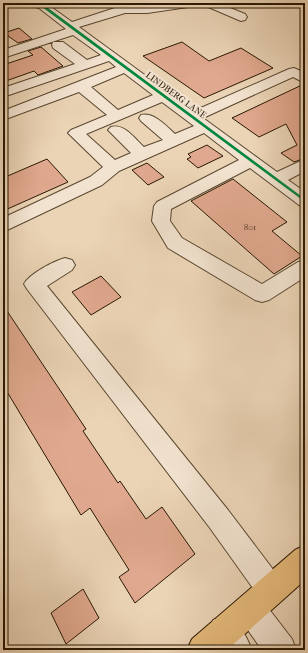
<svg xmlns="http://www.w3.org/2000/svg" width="308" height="653" font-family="'IM FELL French Canon',serif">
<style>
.building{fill:#e0a88e;stroke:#281802}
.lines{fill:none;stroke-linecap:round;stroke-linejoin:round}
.minor-casing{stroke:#59472f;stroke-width:2}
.major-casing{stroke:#281802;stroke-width:2}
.minor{fill:#f2e3d0;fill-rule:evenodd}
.major{fill:#e6ba7b;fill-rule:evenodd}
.cycleway-casing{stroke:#f2e3d0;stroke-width:3}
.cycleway{fill:#00873e;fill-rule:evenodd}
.labels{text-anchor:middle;stroke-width:4;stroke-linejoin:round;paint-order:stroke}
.far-street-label{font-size:9px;fill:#281802;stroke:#f2e3d0}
.number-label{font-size:9px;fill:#563c25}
</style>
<rect width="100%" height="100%" fill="#ebd4b6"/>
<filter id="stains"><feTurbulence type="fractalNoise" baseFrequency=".005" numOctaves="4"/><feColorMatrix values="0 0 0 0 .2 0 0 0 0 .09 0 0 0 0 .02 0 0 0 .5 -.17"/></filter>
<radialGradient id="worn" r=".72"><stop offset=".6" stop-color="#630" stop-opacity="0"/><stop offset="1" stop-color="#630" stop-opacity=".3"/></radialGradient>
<!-- building -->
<path class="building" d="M19,28L32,39L18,43L4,33Z
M182,42L209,61L241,48L273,68L204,98L143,56Z
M41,47L63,66L38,75L34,71L3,82V65L33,55L28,51Z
M304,84L305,158L294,162L281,153L297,145L286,124L259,137L232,118Z
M207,145L223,156L198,168L187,159L191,157L188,154Z
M47,159L68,182L3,211V178Z
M147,163L164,177L148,185L132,170Z
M233,179L287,222L272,231L302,256L274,274L191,201Z
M101,276L121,297L91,315L72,292Z
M3,305L86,429L83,431L118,483L120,481L146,519L162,507L195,554L135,603L119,577L129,570L90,508L81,515L3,385Z
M83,589L99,618L66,644L51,613Z"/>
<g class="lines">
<!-- minor casing -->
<g class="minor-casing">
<path id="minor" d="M3,3L47,4L72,22L124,5H147L166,3H218L245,14L247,17L245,20L241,21L206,6H195L147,13H125L79,27L194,111L289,69L294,68L305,73V83L293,77L203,118L277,172L305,159V171L288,180L305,192V207L299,205L250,168L171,209L170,221L182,238L262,284L298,262L305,260V277L269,300L262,302L255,300L168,248L152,221L154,206L157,202L239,160L204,133L119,171L102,185L3,232V218L90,177L103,167L68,133L71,130L107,115L79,92L3,120V111L116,67L109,61L3,97V88L75,64L53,48L52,45L53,42H63L87,60L101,55L73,35L3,58V50L66,29L39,8L31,6L3,7ZM124,73L153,95L118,110L91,87ZM162,102L194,126L175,134C166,126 154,112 141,115L139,118L141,121L163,140L144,147C135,139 124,123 111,127L108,130L131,153L115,160L86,134Z
M65,258L72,260L75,265L72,270L47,286L228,510L281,580L285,590L281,600L271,604L262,600L292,639L296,650H262L240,619L235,609L240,599L250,594L260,598L210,528L27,289L24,284C29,274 54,261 65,258Z
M224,616C239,622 246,635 252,650H219L209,631L213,620Z"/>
</g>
<!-- major casing -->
<g class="major-casing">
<path id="major" d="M305,545V580L227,650H187L192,639L295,550Z"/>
</g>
<!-- minor -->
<use href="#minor" class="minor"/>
<!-- major -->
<use href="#major" class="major"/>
<!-- cycleway casing -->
<g class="cycleway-casing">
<path id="cycleway" d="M3,3H34L44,5L305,199V202L42,7L31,4L3,5Z"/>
</g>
<!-- cycleway -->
<use href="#cycleway" class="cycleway"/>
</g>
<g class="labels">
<!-- far-street labels -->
<g class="far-street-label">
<text transform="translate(176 95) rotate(36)" y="3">LINDBERG LANE</text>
</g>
<!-- number labels -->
<g class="number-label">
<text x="250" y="230">801</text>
</g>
</g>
<!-- margin -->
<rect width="308" height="653" fill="none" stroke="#ebd4b6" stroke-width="16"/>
<rect x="4" y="4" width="300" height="645" fill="none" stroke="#281802" stroke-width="2"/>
<rect x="8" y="8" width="292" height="637" fill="none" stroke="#281802"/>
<rect width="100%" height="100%" filter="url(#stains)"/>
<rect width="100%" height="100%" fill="url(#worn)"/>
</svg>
